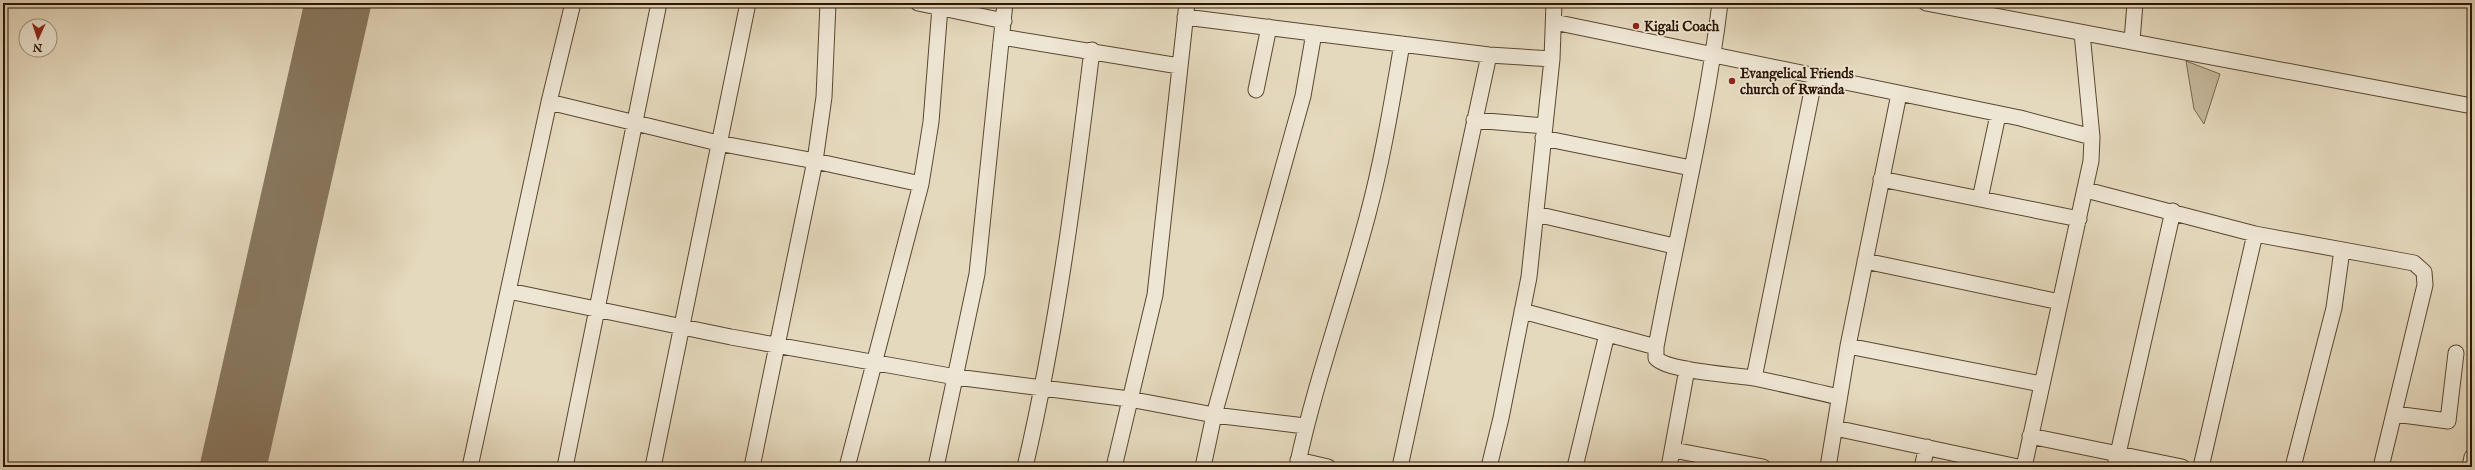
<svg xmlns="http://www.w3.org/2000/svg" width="2475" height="470" font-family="'IM FELL English',serif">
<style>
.green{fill:#c6b89d;stroke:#796750}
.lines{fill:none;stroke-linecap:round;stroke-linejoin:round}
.runway{stroke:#887860;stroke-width:66}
.minor-casing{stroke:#5a4731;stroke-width:17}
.minor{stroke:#eee6d4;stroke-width:15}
.poi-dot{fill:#8f2418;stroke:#eee6d4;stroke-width:1.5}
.labels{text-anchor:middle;stroke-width:3.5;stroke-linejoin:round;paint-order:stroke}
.poi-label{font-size:14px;font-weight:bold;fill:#2c1602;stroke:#eee6d4;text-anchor:start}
</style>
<rect width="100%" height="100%" fill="#e5d9bd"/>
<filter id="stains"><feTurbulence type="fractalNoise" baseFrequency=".005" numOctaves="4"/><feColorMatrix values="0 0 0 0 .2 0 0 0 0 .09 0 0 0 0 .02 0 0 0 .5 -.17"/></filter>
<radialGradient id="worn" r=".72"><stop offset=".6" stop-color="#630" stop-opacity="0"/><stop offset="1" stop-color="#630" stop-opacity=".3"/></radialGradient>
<!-- green -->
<path class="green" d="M2186,61L2220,74L2204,124L2194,109Z"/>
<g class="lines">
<!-- runway -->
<path class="runway" d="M233,467L338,3"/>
<!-- minor casing -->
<g class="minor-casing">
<path id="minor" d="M918,3L1004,21
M1720,3C1706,119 1677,233 1656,347V358C1667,371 1734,375 1754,378C1782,384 1810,390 1838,397
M1926,3L2472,106
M1185,17L1489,55L1552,59
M1554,22L2020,118L2092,137
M1002,37L1179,66
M2132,41L2135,3
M1256,90L1269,27
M549,102L718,143L815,161L921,184
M1474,120L1545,126
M1543,138L1691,168
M1881,179L2079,219
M2086,190L2255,234L2414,263L2424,272L2425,285L2381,467
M1980,199L1998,115
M1536,214L1674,246
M1865,261L2060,302
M509,291L731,337L956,377L1129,399L1214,415L1305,426
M1522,311L1656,347
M1848,346L2041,384
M1754,378L1815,76
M2395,414L2448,421L2456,353
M1835,428L2018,467
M2030,436L2182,467
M1673,450L1763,467
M1298,460L1328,467
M470,467L549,102L573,3
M565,467L659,3
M653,467L748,3
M752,467L815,161L824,97L828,3
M847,467L921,184L931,122L940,7
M936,467L977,274L1005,3
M1025,467C1057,330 1075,190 1092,50
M1114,467L1155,295L1187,3
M1203,467L1214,415L1303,96L1314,33
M1297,467C1315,381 1346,298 1368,214C1383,158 1392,101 1402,44
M1400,467L1489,55
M1489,467L1501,418L1529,277L1552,59L1554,3
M1575,467L1607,334
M1669,467L1687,369
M1828,467L1848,346L1899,94
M1922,467L1927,447
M2024,467L2091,161L2092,137L2082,33
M2115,467L2173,211
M2201,467L2255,234
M2293,467L2334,308L2342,250
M2470,467L2472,457"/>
</g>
<!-- minor -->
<use href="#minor" class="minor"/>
</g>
<!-- markers -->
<g class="poi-dot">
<circle cx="1636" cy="26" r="4"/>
<circle cx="1732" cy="81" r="4"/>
</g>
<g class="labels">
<!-- poi labels -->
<g class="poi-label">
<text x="1644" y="31">Kigali Coach</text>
<text x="1740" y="78">Evangelical Friends<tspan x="1740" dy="16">church of Rwanda</tspan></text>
</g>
</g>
<!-- margin -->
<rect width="2475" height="470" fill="none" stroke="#e5d9bd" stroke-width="16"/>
<rect x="4" y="4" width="2467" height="462" fill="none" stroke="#2c1602" stroke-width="2"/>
<rect x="8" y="8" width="2459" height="454" fill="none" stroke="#2c1602"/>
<!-- north arrow -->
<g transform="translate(38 38) rotate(183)"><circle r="19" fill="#eee6d4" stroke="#a09380"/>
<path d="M0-3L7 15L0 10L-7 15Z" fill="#8f2418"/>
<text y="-6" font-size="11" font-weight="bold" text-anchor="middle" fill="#2c1602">N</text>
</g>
<rect width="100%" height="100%" filter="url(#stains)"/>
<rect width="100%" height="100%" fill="url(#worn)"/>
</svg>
